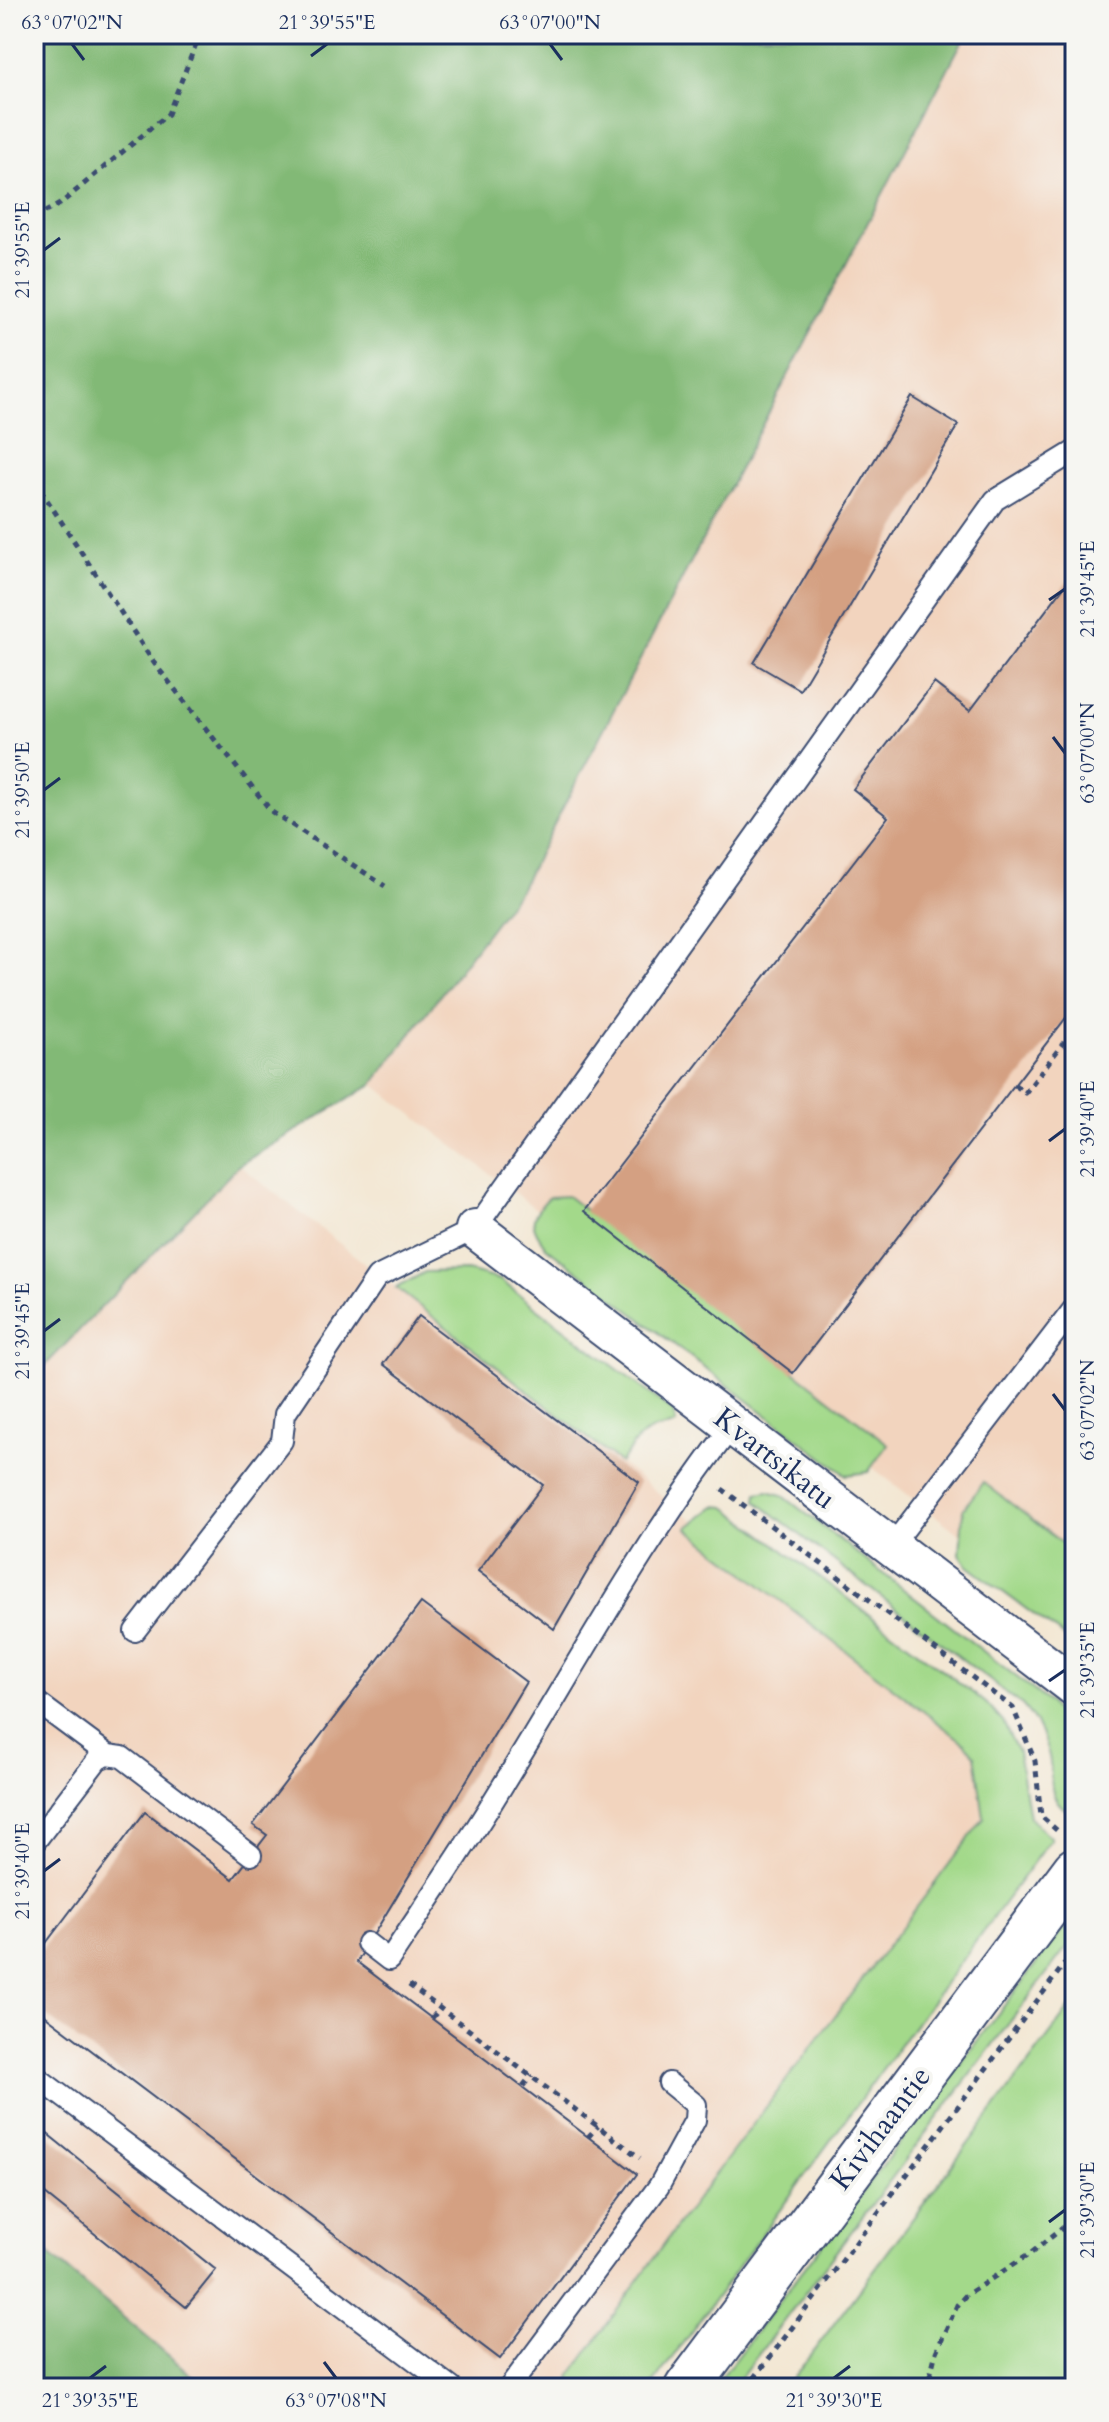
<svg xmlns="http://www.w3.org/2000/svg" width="1109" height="2422" font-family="Cardo,serif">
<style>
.built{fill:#f2d4be}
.green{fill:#a3d98a;stroke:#5f8474;stroke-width:2}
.forest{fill:#82b976;stroke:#4e746a;stroke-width:2}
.building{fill:#d4a082}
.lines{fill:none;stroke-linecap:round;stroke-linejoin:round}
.lane-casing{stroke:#3b4b70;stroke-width:24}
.street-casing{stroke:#3b4b70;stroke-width:42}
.secondary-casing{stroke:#3b4b70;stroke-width:48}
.path{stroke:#3b4b70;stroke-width:5;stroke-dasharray:6 6;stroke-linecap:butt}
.lane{stroke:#fff;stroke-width:20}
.street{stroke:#fff;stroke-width:38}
.secondary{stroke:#fff;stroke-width:44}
.ticks{fill:none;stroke:#1b2f5e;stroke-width:3}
.labels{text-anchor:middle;stroke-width:8;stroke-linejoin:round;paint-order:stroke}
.street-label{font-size:30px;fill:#1b2f5e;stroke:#f6f6f2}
.neatline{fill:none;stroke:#1b2f5e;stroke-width:3}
.ticks-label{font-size:20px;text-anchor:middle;fill:#1b2f5e}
</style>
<rect width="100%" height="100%" fill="#f6f6f2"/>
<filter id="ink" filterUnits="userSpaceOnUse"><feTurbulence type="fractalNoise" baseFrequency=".0125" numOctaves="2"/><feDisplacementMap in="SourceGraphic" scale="16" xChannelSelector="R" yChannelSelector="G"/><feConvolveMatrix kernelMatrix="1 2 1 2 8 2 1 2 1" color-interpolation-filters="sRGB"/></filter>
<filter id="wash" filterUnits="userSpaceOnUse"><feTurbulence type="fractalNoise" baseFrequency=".006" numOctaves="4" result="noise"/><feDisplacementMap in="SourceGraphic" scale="32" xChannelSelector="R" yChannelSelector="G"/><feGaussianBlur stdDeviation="1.8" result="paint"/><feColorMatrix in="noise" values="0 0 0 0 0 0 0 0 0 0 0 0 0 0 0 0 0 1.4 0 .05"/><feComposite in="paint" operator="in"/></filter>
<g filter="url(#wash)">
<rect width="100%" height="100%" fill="#f3e7d3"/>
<!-- built -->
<path class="built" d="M966,34H1075V1623L373,1084L521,888Z
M239,1165L972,1738L984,1818L678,2224L562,2388H207L34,2242V1377Z"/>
<!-- green -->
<path class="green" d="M567,1196L888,1444L868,1472L846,1475L546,1247C529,1223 529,1219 549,1197Z
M467,1271L500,1280L674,1412L676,1424C668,1428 660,1427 651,1430C637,1436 629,1452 620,1463L396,1288L425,1272Z
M983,1482L1075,1553V1645L968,1566L960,1554L963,1510Z
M768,1491L782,1495L1050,1703C1072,1736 1088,1772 1066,1810C1045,1793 1054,1779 1049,1756C1044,1736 1036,1720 1022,1705L756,1501L757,1493Z
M715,1506L726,1507L986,1703L1003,1722L1018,1752L1029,1817L1051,1838L650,2388H573L570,2377L678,2224L984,1818L975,1755L963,1742L687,1528Z
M1075,1918V1936L733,2388H713L1057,1936Z
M1075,2001V2388H786Z"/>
<!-- forest -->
<path class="forest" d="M34,34H966L521,888L373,1084L239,1165L34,1377Z
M34,2242L207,2388H34Z"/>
<g id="blocks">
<!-- building -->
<path class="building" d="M912,397L958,425L800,690L754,663Z
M1075,572V1006L793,1373L584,1211L888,817L853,789L934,683L970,711Z
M419,1316L639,1482L554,1629L478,1571L543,1485L383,1364Z
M421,1603L526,1682L357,1962L637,2174L500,2359L34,2007V1959L145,1812L233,1879L267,1835L253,1825Z
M34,2123L216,2270L186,2307L34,2185Z"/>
</g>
</g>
<g filter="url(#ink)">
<use href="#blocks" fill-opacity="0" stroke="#3b4b70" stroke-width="2"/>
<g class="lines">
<!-- lane casing -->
<g class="lane-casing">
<path id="lane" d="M891,1547L1075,1307
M135,1631L282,1441L285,1414L377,1277L475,1229L995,500L1075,451
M34,1700L108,1755
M34,1843L98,1759L108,1755L122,1757L251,1855
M367,1943L389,1960C426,1904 464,1849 498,1793C575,1669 644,1540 733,1425
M34,2075L452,2388
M509,2388L659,2186L695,2120L696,2105L669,2083"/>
</g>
<!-- street casing -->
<g class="street-casing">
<path id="street" d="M475,1229L1075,1687"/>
</g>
<!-- secondary casing -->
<g class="secondary-casing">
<path id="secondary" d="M687,2388L1075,1870"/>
</g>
<!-- path -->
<path class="path" d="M34,218L60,204L168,114L200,34
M34,480L154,663L272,812L385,886
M1066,1017L1075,1025
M1015,1085L1025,1093L1075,1028
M722,1489L1013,1708L1035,1761L1041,1816L1060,1833
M409,1985L640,2158
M432,2018L440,2008
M523,2086L532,2075
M588,2137L598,2126
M747,2388L1075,1950
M927,2388L936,2352L957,2305L966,2295L1030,2254L1075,2218"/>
<!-- lane -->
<use href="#lane" class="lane"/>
<!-- street -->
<use href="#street" class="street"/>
<!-- secondary -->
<use href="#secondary" class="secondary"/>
</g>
</g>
<!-- ticks -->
<path class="ticks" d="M72,44L84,60M550,44L562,60M311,56L327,44M44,250L60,238M1049,600L1065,589M1053,737L1065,753M44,790L60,778M1049,1141L1065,1129M44,1331L60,1319M1053,1394L1065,1410M1049,1681L1065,1670M44,1871L60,1859M1049,2222L1065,2210M324,2362L336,2378M90,2378L106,2366M834,2378L850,2366"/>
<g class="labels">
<!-- street labels -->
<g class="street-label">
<text transform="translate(775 1458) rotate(38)" y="10">Kvartsikatu</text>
<text transform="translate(880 2128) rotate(-53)" y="10">Kivihaantie</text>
</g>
</g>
<!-- margin -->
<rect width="1109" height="2422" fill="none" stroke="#f6f6f2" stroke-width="88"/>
<rect x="44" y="44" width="1021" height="2334" class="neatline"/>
<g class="ticks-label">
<text x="72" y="29">63°07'02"N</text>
<text x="327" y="29">21°39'55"E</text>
<text x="550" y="29">63°07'00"N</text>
<text transform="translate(22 250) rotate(-90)" y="7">21°39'55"E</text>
<text transform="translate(1087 589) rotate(-90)" y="7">21°39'45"E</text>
<text transform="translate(1087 753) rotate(-90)" y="7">63°07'00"N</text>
<text transform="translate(22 790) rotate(-90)" y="7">21°39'50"E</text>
<text transform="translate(1087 1129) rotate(-90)" y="7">21°39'40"E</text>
<text transform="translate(22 1331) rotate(-90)" y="7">21°39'45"E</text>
<text transform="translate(1087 1410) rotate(-90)" y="7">63°07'02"N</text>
<text transform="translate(1087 1670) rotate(-90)" y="7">21°39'35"E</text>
<text transform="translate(22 1871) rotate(-90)" y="7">21°39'40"E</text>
<text transform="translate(1087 2210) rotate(-90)" y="7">21°39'30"E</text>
<text x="90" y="2407">21°39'35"E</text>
<text x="336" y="2407">63°07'08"N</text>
<text x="834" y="2407">21°39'30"E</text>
</g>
</svg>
